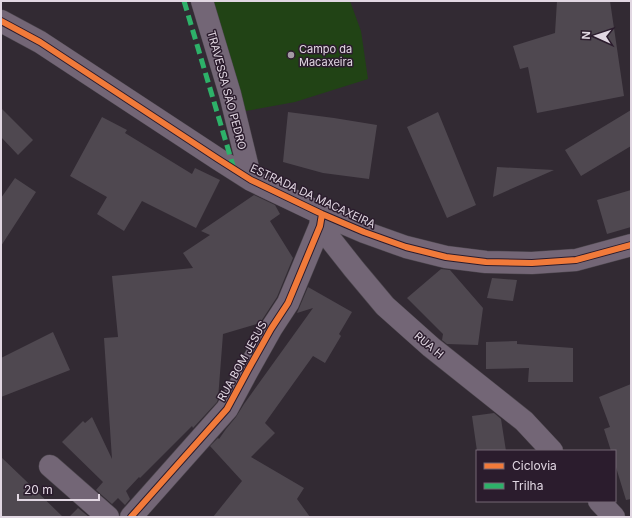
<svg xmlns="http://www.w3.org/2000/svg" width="632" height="518" font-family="Inter,sans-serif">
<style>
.green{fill:#214315}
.building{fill:#4f4850}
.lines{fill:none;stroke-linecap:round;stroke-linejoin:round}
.minor-casing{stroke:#4d474e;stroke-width:23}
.minor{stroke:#736676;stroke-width:22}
.quiet{stroke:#2db169;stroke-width:5;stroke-dasharray:10 5;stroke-linecap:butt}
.cycleway-casing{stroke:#2b1c2d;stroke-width:8}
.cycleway{stroke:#f17a3a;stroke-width:6}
.poi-dot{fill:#a49aa5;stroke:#2b1c2d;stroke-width:1.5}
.labels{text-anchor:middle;stroke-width:3;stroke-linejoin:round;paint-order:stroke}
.poi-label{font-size:11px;fill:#e1d7e2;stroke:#2b1c2d;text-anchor:start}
.street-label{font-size:11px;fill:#e1d7e2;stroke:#2b1c2d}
</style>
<rect width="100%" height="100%" fill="#322a33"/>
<!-- green -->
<path class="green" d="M203,1H350L361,31L368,79L295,102L235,113Z"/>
<!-- building -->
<path class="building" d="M557,1H610L624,96L537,113L528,67L520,69L513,46L555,33Z
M1,108L33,140L18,155L1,137Z
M631,110V146L581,176L565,150Z
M288,112L334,118L377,125L369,179L323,173L283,162Z
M438,112L476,205L447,218L407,127Z
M102,117L127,130L125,133L192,174L195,168L220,180L196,228L142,201L124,231L97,214L107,197L70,176Z
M497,167L554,170L493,197Z
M15,178L36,192L1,246V198Z
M631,190V227L607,234L597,200Z
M254,195L275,205L280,214L270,221L293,258L277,297L260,323L223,334L218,399L217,402L193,428L192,426L140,478L139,477L126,491L130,499L125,505L118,498L112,504L96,490L103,482L62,442L83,421L85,423L92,417L112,459L104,338L118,337L112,276L193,268L183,253L210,235L201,231Z
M441,269L450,270L483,308L478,345L447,344L442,340L443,334L407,298Z
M492,278L517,280L513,301L487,298Z
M308,287L352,312L339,334L341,336L325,363L313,356L265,423L275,433L251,457L304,488L297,499L310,517H213L242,481L210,446L218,438L219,439L226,429L236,417L244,404L313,308L297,313Z
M53,332L70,370L1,397V358Z
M517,341V344L573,348V382H528L529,368L486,369V342Z
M631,384V499L626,500L615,464V451H611L604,429L610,427L599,397Z
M494,413L501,419L506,451H477L472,416Z
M1,457L23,478L63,517H1Z
M78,508L89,517H69Z"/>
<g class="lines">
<!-- minor casing -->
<g class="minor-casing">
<path id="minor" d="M202,1L230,94L251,180
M1,21L40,42L218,159L251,180L322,214L364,232L406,247L446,257L486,262L532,263L576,260L631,245
M320,226L354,269L385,306L431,347L524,421L552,451
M50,466L108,517
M599,501L614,517
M131,517L227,409L248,370L271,329L288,303L320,226L322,214"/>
</g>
<!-- minor -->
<use href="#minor" class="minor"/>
<!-- quiet -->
<path class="quiet" d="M184,1L234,169"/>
<!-- cycleway casing -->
<g class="cycleway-casing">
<path id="cycleway" d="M1,21L40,42L218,159L251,180L322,214L364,232L406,247L446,257L486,262L532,263L576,260L631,245
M131,517L227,409L248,370L271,329L288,303L320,226L322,214"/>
</g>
<!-- cycleway -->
<use href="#cycleway" class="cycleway"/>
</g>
<!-- markers -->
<circle class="poi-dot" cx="291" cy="55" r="4"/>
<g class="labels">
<!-- poi labels -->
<g class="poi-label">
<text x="299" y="53">Campo da<tspan x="299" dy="13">Macaxeira</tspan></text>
</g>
<!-- street labels -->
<g class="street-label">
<text transform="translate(227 90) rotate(75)" y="4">TRAVESSA SÃO PEDRO</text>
<text transform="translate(313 196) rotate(25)" y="4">ESTRADA DA MACAXEIRA</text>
<text transform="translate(429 345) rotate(40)" y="4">RUA H</text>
<text transform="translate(242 361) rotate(-61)" y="4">RUA BOM JESUS</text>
</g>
</g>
<!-- border -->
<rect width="632" height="518" fill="none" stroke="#e1d7e2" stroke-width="4"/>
<!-- legend -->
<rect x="476" y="450" width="140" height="52" fill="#2b1c2d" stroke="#746775"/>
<rect x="484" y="463" width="20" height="6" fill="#f17a3a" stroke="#746775"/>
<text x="512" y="470" font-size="12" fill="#e1d7e2">Ciclovia</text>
<rect x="484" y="483" width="20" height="6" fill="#2db169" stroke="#746775"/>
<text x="512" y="490" font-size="12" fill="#e1d7e2">Trilha</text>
<!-- north arrow -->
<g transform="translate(596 36) rotate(273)" stroke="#2b1c2d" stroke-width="3" paint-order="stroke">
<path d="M0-3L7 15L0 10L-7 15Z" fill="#e1d7e2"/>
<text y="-6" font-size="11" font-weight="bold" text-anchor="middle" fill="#e1d7e2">N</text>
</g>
<!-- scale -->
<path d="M18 494v6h81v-6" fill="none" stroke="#e1d7e2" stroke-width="2"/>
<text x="24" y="494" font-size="12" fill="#e1d7e2" stroke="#2b1c2d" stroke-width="3" paint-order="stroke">20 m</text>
</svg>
